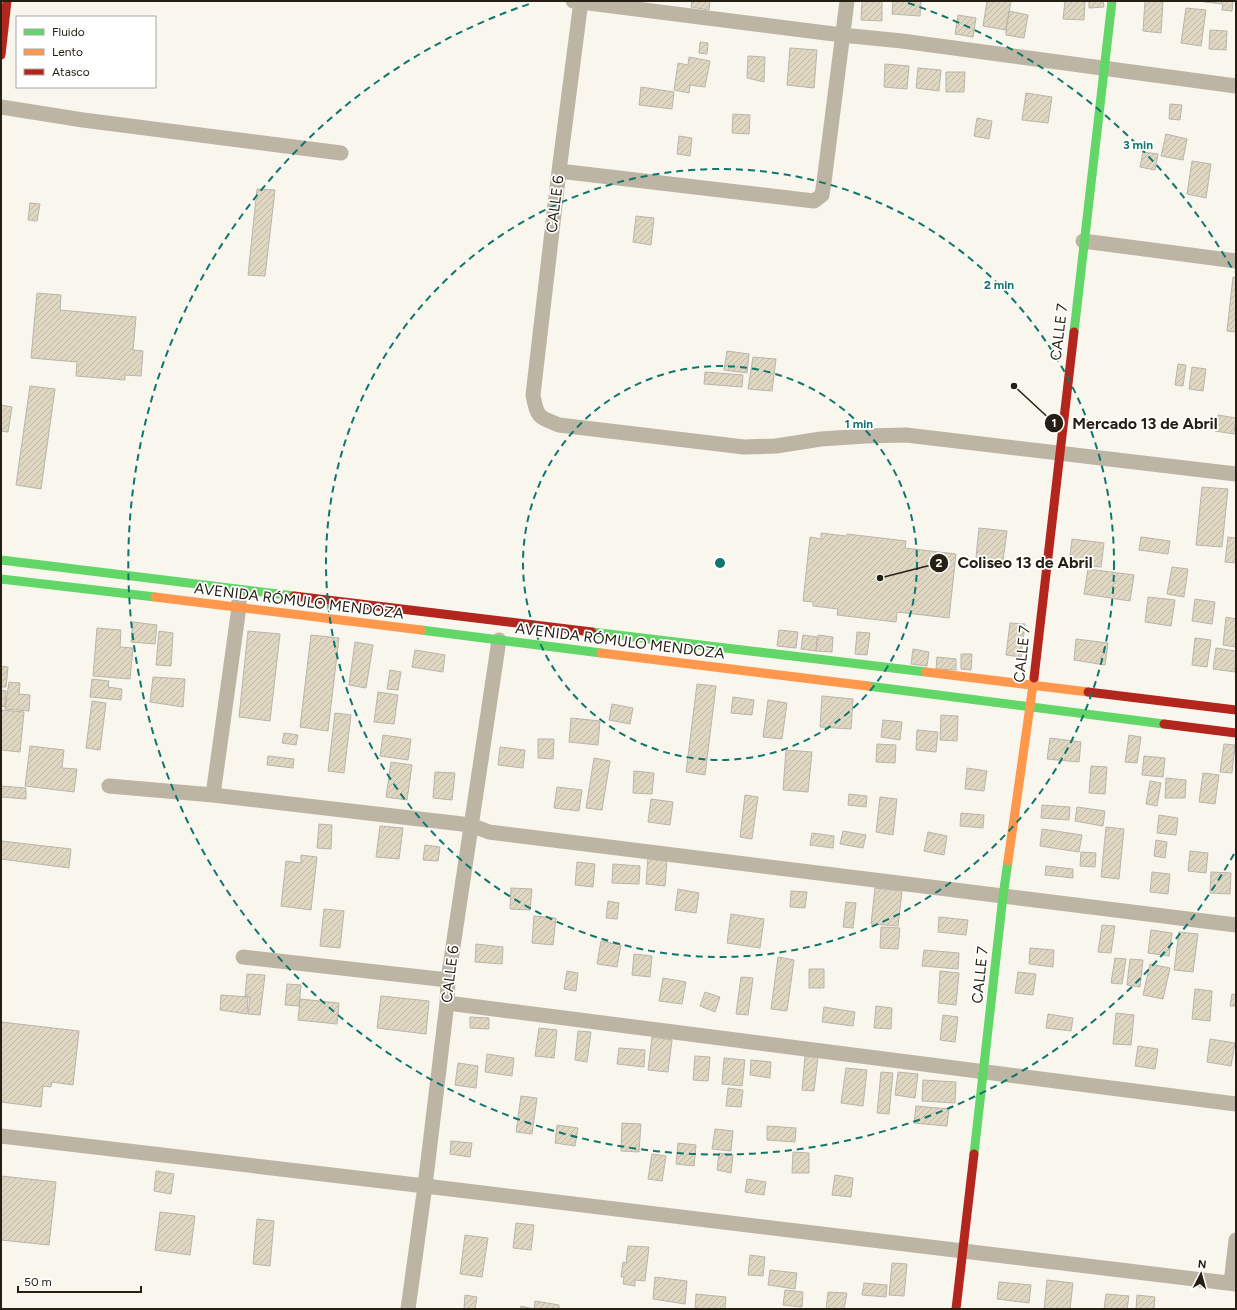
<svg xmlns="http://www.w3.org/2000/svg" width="1237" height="1310" font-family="Figtree,sans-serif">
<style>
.building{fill:url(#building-hatch);stroke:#b9b5ab}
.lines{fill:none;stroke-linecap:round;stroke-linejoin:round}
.street{stroke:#bdb5a4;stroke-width:15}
.fast{stroke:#63d668;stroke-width:9}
.slow{stroke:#ff974d;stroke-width:9}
.jam{stroke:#b3261e;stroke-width:9}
.ring{fill:none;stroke:#0f766e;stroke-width:2;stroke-dasharray:7 5}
.labels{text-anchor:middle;stroke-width:3.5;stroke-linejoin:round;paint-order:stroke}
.street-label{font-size:15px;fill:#252013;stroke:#fff}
.centre{fill:#0f766e;stroke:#fff;stroke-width:2}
.ring-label{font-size:12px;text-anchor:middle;font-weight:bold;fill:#0f766e;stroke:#fff;stroke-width:3.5;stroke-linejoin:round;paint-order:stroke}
.leader{fill:none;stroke:#252013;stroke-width:1.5}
.callout-dot{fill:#252013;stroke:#fff;stroke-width:1.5}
.mark-label{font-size:12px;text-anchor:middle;font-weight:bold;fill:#fff}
.callout-label{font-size:16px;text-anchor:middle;font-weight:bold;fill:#252013;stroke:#fff;stroke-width:3.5;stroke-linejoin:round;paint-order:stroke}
</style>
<defs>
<pattern id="building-hatch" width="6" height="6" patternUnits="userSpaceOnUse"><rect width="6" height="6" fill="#dfd7c1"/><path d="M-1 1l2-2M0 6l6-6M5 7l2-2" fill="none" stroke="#bfb8a5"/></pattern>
</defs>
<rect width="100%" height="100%" fill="#f9f6ee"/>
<!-- building -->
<path class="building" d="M692,1H710L709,10L691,7Z
M862,1H882V21L861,20Z
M893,1H921L920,16L892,14Z
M987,1H1011L1006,30L983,26Z
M1065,1H1085L1084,20L1063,19Z
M1089,1H1103L1104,7L1089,8Z
M1145,1H1163L1161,33L1143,31Z
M1204,1H1233L1232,11L1222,10L1223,4L1204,2Z
M1186,8L1206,10L1201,46L1181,43Z
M1009,11L1028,15L1024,38L1006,35V30Z
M958,15L976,18L973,37L955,34Z
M1210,30L1227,31L1226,50L1209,49Z
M700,42L708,43L707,54L699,53Z
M790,48L817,50L814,88L787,85Z
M748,56L765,57L764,82L747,78Z
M689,57L710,61L705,87L690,85L689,93L674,90L678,63L688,65Z
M885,64L909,66L907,89L884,87Z
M918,68L941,70L939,91L916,88Z
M946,72H965L964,92H946Z
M641,87L674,92L672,109L639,105Z
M1026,93L1052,97L1048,123L1022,120Z
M1170,104L1182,105L1180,120L1169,119Z
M733,114L750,115L749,134L732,133Z
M977,118L992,121L989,139L974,136Z
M1166,134L1187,139L1183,160L1161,156Z
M679,136L692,138L690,156L677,154Z
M1143,152L1158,154L1155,170L1140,167Z
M1192,161L1211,164L1206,198L1187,194Z
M257,189L275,190L265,276L248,275Z
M30,203L40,204L37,221L28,220Z
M636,216L654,218L651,245L633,242Z
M1233,277L1236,278V332L1227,331Z
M37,293L61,295L60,310L136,317L133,350L143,351L141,376L125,375V380L76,376L77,362L31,358Z
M727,351L749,354L747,373L724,370Z
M753,357L776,359L772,391L748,389Z
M1178,364L1186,365L1183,386L1175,385Z
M1192,367L1206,369L1203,391L1189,389Z
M705,372L743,375L742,387L704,384Z
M30,386L55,389L41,489L16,485Z
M1,405L12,407L8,432L1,431Z
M1218,415L1236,418L1234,434L1215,431Z
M1202,487L1228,489L1222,547L1196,545Z
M979,528L1007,531L1003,560L976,557Z
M821,533L846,536L847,534L906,541L905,548L956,554L949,618L897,612L896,622L837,615L838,609L813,606V602L803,601L810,537L821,539Z
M1141,537L1170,541L1168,554L1139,550Z
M1228,537L1236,538V563L1225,562Z
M1072,539L1104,543L1101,567L1069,564Z
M1172,567L1188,569L1184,597L1167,594Z
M1088,569L1134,575L1130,601L1084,594Z
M1148,597L1175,600L1171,626L1145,622Z
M1195,599L1215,602L1212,624L1192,621Z
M1226,617L1236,619V647L1223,645Z
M133,622L157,625L155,644L131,642Z
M1010,623L1025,624L1021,657L1006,655Z
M97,628L121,630L120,647L133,648L130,679L93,676Z
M779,630L798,632L796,648L777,646Z
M159,631L173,633L171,666L156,665Z
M248,631L280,634L270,721L239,717Z
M857,632L870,633L867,655L855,654Z
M311,635L339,638L328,731L300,727Z
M803,635L817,637L816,651L801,649Z
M818,635L833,637L832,652L816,651Z
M1195,638L1211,640L1207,667L1192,665Z
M1076,639L1108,643L1105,665L1074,660Z
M355,642L373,645L366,688L349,685Z
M1216,648L1236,651L1235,672L1213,669Z
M913,649L929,652L927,666L911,664Z
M415,650L445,655L443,672L412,667Z
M961,654H972L971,670L961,669Z
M937,657L956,659V670L936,669Z
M1,666L8,667L6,687H1Z
M390,670L401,672L398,690L387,689Z
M153,677L185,679L183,707L150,702Z
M92,679L109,681L108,687L122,689L121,700L90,697Z
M9,682L20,683L19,694L30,695L29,711L5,709Z
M697,684L716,686L705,775L686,772Z
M1,690L6,691L5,707L1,706Z
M378,692L398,695L394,724L374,722Z
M822,696L853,699L851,729L820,727Z
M733,697L754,700L752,715L731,713Z
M768,700L787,703L782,739L763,737Z
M92,701L106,703L100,750L86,748Z
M612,704L633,708L630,724L609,720Z
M1,710L24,712L20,752L1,750Z
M335,713L351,715L344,773L328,771Z
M941,715L958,716L957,741L940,740Z
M571,718L600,721L598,745L569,742Z
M883,720L902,722L900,740L881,737Z
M917,730L938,732L936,752L916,750Z
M284,733L298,735L296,745L282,743Z
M383,735L411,739L408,760L380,756Z
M1129,735L1141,737L1137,763L1125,762Z
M1050,738L1081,742L1079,762L1047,759Z
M538,739H554L553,759L538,758Z
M877,744L896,745L895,763L876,762Z
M1224,744L1235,745L1232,773L1220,772Z
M30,746L64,750L62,768L77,769L74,792L25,786Z
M500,747L525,750L523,768L498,765Z
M786,750L812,752L808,792L783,790Z
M268,756L294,759L293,768L267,765Z
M1144,756L1165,758L1163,777L1142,775Z
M594,758L610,761L602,810L586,808Z
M391,762L412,765L407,800L386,797Z
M1091,766L1107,767L1105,794L1089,793Z
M967,768L987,771L984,791L965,789Z
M634,771L654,773L652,794L633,793Z
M435,772L455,773L452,800L433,798Z
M1203,773L1219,775L1215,804L1199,802Z
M1166,778L1186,780L1185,798H1165Z
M1150,781L1161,783L1157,806L1146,804Z
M1,786L26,788V799L1,797Z
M557,787L582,790L579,811L554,808Z
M849,794L867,796L866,807L848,805Z
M745,795L758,797L752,839L740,837Z
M880,797L897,799L893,835L876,832Z
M651,799L673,802L670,825L648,822Z
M1042,805L1070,807L1069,820L1041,818Z
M1077,807L1105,811L1103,826L1075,821Z
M961,813L984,815L983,828L960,826Z
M1159,815L1178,818L1176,835L1157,833Z
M319,824L332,825L331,849L317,848Z
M380,826L403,828L399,859L376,857Z
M1106,827L1124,829L1119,879L1101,877Z
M1042,829L1082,835L1079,852L1040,846Z
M843,831L866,835L863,848L840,844Z
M928,832L947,836L944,855L924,851Z
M812,833L834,836L833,848L810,845Z
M1156,840L1167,842L1165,858L1154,856Z
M1,841L71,849L69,868L1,859Z
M425,845L440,847L438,861L423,860Z
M1190,851L1208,853L1206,873L1188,871Z
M1081,852L1096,853L1095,867L1080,866Z
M301,855L317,857L311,910L281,906L286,861L301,863Z
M648,857L667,859L665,886L646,884Z
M577,862L595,864L593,887L575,885Z
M613,864L640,866L639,884L612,883Z
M1046,866L1073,869V878L1045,875Z
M1152,872L1170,874L1168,894L1150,892Z
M1211,872L1231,873L1230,894L1210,893Z
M511,888L532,889L530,910L510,909Z
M875,888L902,891L898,926L871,924Z
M678,889L699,893L696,913L675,910Z
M791,891L807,892L805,908L790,907Z
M608,901L619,903L617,919L606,918Z
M846,902L856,903L853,928L843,927Z
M324,909L344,911L340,948L320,946Z
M731,914L764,919L760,948L727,943Z
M534,916L556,918L553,945L532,943Z
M939,917L968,920L966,935L938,932Z
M1102,925L1115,926L1111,953L1098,952Z
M881,927L900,928L898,949L880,948Z
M1151,930L1172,933L1169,956L1148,953Z
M1179,932L1198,934L1193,972L1174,970Z
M601,941L621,945L617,967L597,964Z
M476,944L503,947L502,964L475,962Z
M1030,948L1054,950L1053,967L1029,964Z
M924,950L959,953L958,969L922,966Z
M634,954L652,956L650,977L632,975Z
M778,957L794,960L787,1011L771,1009Z
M1115,958L1126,959L1122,984L1111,983Z
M1130,959L1143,960L1140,987L1127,985Z
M1150,964L1170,968L1163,999L1143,995Z
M809,969H824V988H809Z
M567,971L578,973L576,991L564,989Z
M940,971L959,973L956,1005L938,1003Z
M1018,972L1036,974L1033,995L1015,993Z
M247,974L265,975L260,1015L248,1014L250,997L245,996Z
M741,977L753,978L748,1015L736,1014Z
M663,978L686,982L682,1004L659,1001Z
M287,984L301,985L299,1006L285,1005Z
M1195,989L1212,991L1210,1021L1192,1019Z
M705,992L720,997L715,1012L700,1006Z
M1232,994L1236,995V1006H1230Z
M221,995L248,997L247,1014L220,1010Z
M381,996L429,1001L426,1034L377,1028Z
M300,999L339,1003L337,1024L298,1020Z
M876,1006L892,1008L891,1029L874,1028Z
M824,1007L855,1012L853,1026L822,1022Z
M1116,1013L1134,1015L1131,1045L1113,1044Z
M1048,1014L1073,1018L1071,1031L1046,1028Z
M943,1015L958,1017L955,1042L940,1040Z
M470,1017L489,1018V1029L470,1028Z
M1,1022L79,1031L73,1085L52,1082L51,1087L43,1086L41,1107L1,1102Z
M539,1028L557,1030L554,1058L535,1056Z
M578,1031L591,1032L587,1062L575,1060Z
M652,1037L672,1040L668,1072L648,1070Z
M1210,1039L1235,1043L1231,1066L1207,1062Z
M1138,1046L1158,1049L1155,1069L1135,1066Z
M619,1048L645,1050L644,1067L617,1064Z
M487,1054L514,1058L512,1076L485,1072Z
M695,1056L710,1057L708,1081L693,1080Z
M805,1056L818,1057L814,1091L802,1090Z
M724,1058L745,1060L742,1086L722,1084Z
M751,1060L771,1062L770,1078L750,1075Z
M458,1063L478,1066L476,1088L455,1085Z
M846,1068L867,1070L863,1106L841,1103Z
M881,1072L893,1073L889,1114L877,1113Z
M898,1072L918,1074L915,1098L895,1095Z
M923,1080L956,1082L955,1103L922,1101Z
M728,1088L743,1090L741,1107L726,1106Z
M521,1096L537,1098L532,1134L516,1132Z
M916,1106L949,1109L947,1126L914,1123Z
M622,1123L641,1124L639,1152L621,1151Z
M557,1125L578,1128L575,1146L555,1143Z
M767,1126L796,1128L795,1142L767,1140Z
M715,1129L733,1131L731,1151L712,1149Z
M451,1141L472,1143L470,1157L450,1154Z
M678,1143L696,1145L694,1166L676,1164Z
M793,1152L809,1153V1173H792Z
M719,1153L733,1155L731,1173L717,1170Z
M652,1154L666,1156L662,1181L648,1179Z
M156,1171L174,1174L171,1194L154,1191Z
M835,1175L853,1178L851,1197L832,1195Z
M1,1176L56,1182L49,1245L1,1240Z
M747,1179L766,1182L764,1195L745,1192Z
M160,1212L195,1216L190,1255L155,1250Z
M257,1219L274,1221L270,1266L253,1264Z
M516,1223L534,1225L531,1250L513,1248Z
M465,1235L488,1238L482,1277L460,1274Z
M628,1246L649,1247L645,1281L635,1280V1286L623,1284L624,1277H621L623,1262L626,1263Z
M750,1255L765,1257L763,1276L748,1275Z
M892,1263L907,1264L904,1296L889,1295Z
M770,1270L797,1273L795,1289L768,1285Z
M655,1277L687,1281L685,1304L653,1299Z
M1047,1280L1073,1283L1070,1309H1044Z
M999,1282L1031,1285L1029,1303L997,1299Z
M864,1283L887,1285L886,1297L862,1295Z
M785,1290L803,1292L802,1307L783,1305Z
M828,1292L847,1293L844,1309H826Z
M696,1294L726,1297L725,1309H695Z
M1106,1294L1129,1296L1127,1309H1104Z
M465,1295L477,1297L475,1309H464Z
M1137,1295L1155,1297L1154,1309H1136Z
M535,1301L559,1305V1309H520L521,1306L534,1309Z"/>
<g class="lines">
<!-- street -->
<path class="street" d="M573,1L842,35L902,41L1236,86
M581,1L559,171L533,395C537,418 539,417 559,425L744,447L776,446L821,439L866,436L906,435L1236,474
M1,107L83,120L341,153
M559,171L814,201L822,195L824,182L847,1
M1083,241L1236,261
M109,786L213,795L471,825L489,832L1236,925
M213,795L239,607V597
M243,957L448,980
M447,1003L1236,1104
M1,1136L425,1186L1236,1284
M1231,1283L1236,1240
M408,1309L425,1186L447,1003L448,980L499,640"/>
<!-- fast -->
<path class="fast" d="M1074,332L1112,1
M1,560L294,596
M1,579L155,597
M421,630L601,653
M592,632L926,672
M868,686L1164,724
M974,1154L1003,896L1008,861"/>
<!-- slow -->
<path class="slow" d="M155,597L421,630
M601,653L868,686
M926,672L1088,692
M1008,861L1034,678"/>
<!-- jam -->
<path class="jam" d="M1,55L7,1
M294,596L592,632
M1034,678L1074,332
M1088,692L1236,710
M1164,724L1236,733
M956,1309L974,1154"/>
</g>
<!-- distance rings -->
<g class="ring">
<circle cx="720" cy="563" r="197"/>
<circle cx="720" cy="563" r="394"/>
<path d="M1234 854A591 591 0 1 1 532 3M908 3A591 591 0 0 1 1234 272"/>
</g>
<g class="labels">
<!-- street labels -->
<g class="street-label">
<text transform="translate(555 204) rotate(-83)" y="5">CALLE 6</text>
<text transform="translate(1059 332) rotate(-83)" y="5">CALLE 7</text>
<text transform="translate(299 601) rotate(7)" y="5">AVENIDA RÓMULO MENDOZA</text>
<text transform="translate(620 641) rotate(7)" y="5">AVENIDA RÓMULO MENDOZA</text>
<text transform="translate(1022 654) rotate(-84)" y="5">CALLE 7</text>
<text transform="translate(450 974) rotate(-83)" y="5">CALLE 6</text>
<text transform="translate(980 975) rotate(-84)" y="5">CALLE 7</text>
</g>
</g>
<circle cx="720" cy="563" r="6" class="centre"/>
<g class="ring-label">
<text x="1138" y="149">3 min</text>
<text x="999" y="289">2 min</text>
<text x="859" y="428">1 min</text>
</g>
<!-- callouts -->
<path class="leader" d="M1014 386L1054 423M880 578L939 563"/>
<g class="callout-dot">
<circle cx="1014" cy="386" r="4"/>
<circle cx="880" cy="578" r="4"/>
<circle cx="1054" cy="423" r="10"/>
<circle cx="939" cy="563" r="10"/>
</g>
<g class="mark-label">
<text x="1054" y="427">1</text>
<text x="939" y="567">2</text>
</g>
<g class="callout-label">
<text x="1145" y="429">Mercado 13 de Abril</text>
<text x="1025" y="568">Coliseo 13 de Abril</text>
</g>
<!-- border -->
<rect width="1237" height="1310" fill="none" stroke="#252013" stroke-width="4"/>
<!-- legend -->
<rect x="16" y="16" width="140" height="72" fill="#ffffff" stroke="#a8a6a1"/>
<rect x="24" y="29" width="20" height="6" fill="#63d668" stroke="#a8a6a1"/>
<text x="52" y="36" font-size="12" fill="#252013">Fluido</text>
<rect x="24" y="49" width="20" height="6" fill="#ff974d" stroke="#a8a6a1"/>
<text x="52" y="56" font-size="12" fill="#252013">Lento</text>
<rect x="24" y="69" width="20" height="6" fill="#b3261e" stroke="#a8a6a1"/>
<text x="52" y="76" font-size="12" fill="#252013">Atasco</text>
<!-- north arrow -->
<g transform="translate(1201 1274) rotate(6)" stroke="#ffffff" stroke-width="3" paint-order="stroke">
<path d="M0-3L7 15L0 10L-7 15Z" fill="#252013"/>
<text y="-6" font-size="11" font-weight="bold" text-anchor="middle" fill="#252013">N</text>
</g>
<!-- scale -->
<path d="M18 1286v6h123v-6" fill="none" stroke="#252013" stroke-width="2"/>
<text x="24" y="1286" font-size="12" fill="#252013" stroke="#ffffff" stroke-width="3" paint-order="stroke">50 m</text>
</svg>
